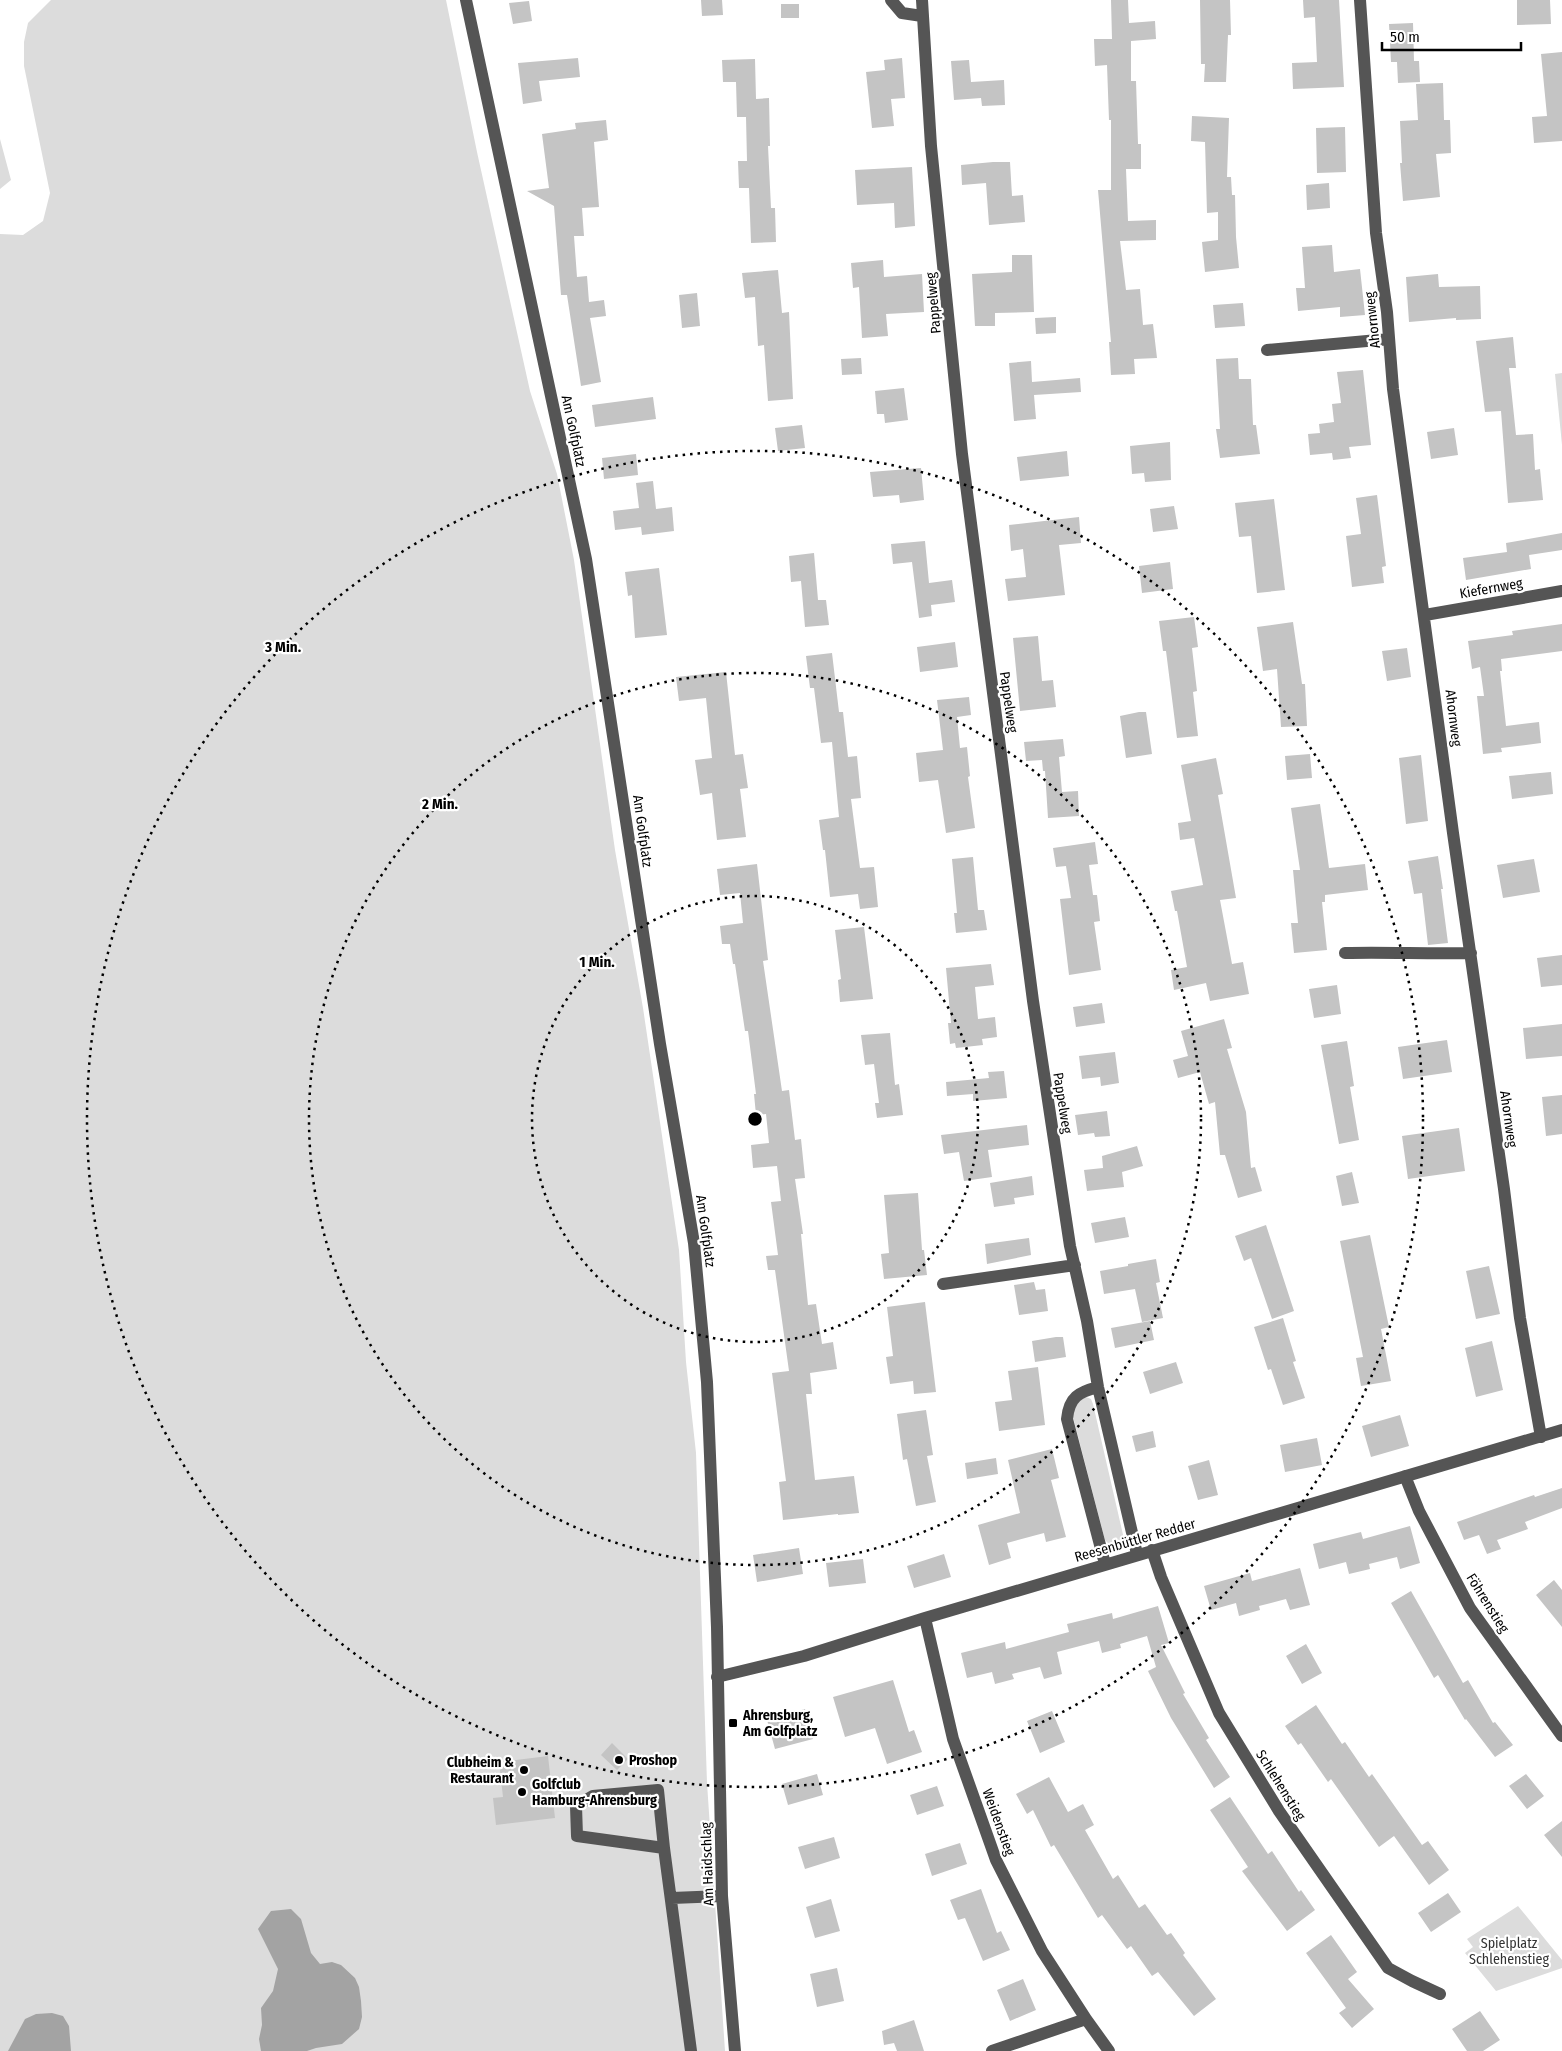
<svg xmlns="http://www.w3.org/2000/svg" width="1562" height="2051" font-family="'Fira Sans Condensed',sans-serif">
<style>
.green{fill:#dcdcdc}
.water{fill:#a3a3a3}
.building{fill:#c4c4c4}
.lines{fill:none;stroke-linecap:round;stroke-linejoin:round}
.minor{stroke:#555;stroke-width:12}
.ring{fill:none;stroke:#000;stroke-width:2.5;stroke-dasharray:2.5 5}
.poi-dot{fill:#000;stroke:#fff;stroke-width:2}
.labels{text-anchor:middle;stroke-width:4.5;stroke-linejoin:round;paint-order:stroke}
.street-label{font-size:14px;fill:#000;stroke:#fff}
.poi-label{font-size:14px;font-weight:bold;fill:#000;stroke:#fff;text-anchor:start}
.park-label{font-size:14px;fill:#333;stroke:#fff}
.centre{fill:#000;stroke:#fff;stroke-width:2.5}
.ring-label{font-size:15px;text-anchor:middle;font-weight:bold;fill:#000;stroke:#fff;stroke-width:4.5;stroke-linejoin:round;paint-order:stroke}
</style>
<rect width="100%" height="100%" fill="#fff"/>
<!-- green -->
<path class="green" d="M51,0H446L477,152L530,391L557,474L574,560L615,850L643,1008L679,1250L686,1362L696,1453L707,1783L725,2051H0V234L23,235L43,221L50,193L24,66V42L28,23Z
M0,139L11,180L0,189Z
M1562,373V445L1555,374Z
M1086,1397L1091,1399L1093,1404L1124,1539L1116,1546L1110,1545L1105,1540L1073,1417L1075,1403Z
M1518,1906L1562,1960V1968L1496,1991L1465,1953L1473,1947L1467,1939Z"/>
<!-- water -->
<path class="water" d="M291,1909L301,1919L311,1953L320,1964L332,1962L341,1965L355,1978L359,1987L361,2001L362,2017L359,2029L342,2044L316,2048L307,2051H261L259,2039L262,2025L261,2008L273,1991L278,1969L258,1929L271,1911Z
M52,2013L63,2016L69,2026L71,2051H8L25,2019L36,2014Z"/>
<!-- building -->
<path class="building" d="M701,0H722L723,15L702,16Z
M1111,0H1128L1129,23L1155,21L1156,39L1131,41V81H1136L1138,144H1141V169H1126L1128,221L1156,220V240L1120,241L1126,290L1140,289L1143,325L1153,324L1157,358L1134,359L1135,374L1111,375L1109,342H1111L1098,190H1111V120H1109L1107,65L1095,66L1094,39H1112Z
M1200,0H1230L1231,35H1228L1226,82H1204L1205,64H1201Z
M1303,0H1339L1344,87L1293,89L1292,63L1317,62L1315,17L1304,18Z
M1517,0H1550L1551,24L1517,25Z
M529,1L532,21L513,24L509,3Z
M781,4H799V18H781Z
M1413,23L1414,61H1419L1420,82L1398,83L1397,62H1391L1389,24Z
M1562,52V141L1534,143L1532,117L1547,116L1541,54Z
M578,58L580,77L539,81L542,101L523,104L518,63Z
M902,58L905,98L891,99L894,126L872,128L866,72L885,70L884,60Z
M755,59L756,99L769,98L770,146H768L771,208H775L776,242L751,243L749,188H739L738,161H747L746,117H737L736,82H723L722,60Z
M969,60L971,82L1004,80L1005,105L982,106L981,98L954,100L951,61Z
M1443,83L1444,120H1450L1451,153L1436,154L1440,197L1403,201L1400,163H1402L1400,121L1418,120L1416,84Z
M1192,116L1229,118L1227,177H1231L1232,195H1235L1236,237L1239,268L1205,272L1202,242L1218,240V212L1207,213L1205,142L1191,141Z
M606,120L608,140L594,142L599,207L582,208L584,236H574L577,277L587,276L589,302L604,300L606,316L590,318L601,382L581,386L567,295H561L554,206L527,191L549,188L542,134L576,129L575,123Z
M1345,127L1346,172L1317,173L1316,128Z
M993,162H1010L1012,196L1023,195L1025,222L989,225L986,183L962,185L961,165Z
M912,167L915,226L895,228L894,203L857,205L855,170Z
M1329,183L1330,208L1307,210L1306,185Z
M1332,245L1334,272L1360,269L1365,315L1340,317V307L1298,311L1296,288H1305L1302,247Z
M1012,255H1032L1034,312L995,313V326H975L972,274L1012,272Z
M883,260L884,277L922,274L924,312L886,314L888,336L862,338L859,287L853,288L851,263Z
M778,270L782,313L789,312L793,399L768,401L764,345L758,346L755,297L745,298L742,273Z
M1438,274L1439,287L1480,286L1481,319L1456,320V318L1409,322L1406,277Z
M697,293L700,326L682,328L679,295Z
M1243,303L1245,326L1215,328L1213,305Z
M1056,317V333L1036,334L1035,318Z
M1513,337L1516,368H1509L1516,435L1533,434L1535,470L1540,469L1543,500L1508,503L1501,411L1485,412L1476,341Z
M861,358L862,374L842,375L841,359Z
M1238,358L1239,379H1251L1253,425H1256L1260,454L1220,458L1216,429H1220L1216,359Z
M1031,361L1032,382L1080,378L1081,392L1034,395L1036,419L1014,421L1009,363Z
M1363,370L1371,445L1349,447L1351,458L1333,460L1332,453L1310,455L1308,434L1320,433L1319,424L1334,422L1332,404L1341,403L1337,372Z
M904,388L908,420L885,423L884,414H877L875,391Z
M653,397L656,419L595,427L592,405Z
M802,425L805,448L778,451L775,428Z
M1454,428L1458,455L1431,459L1427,432Z
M1170,442L1171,480L1145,482L1144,473L1132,474L1130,446Z
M1067,451L1069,476L1020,481L1017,457Z
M636,454L638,475L604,479L602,458Z
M921,468L924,500L900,503L899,495L873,497L870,472Z
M653,481L656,509L672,507L674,531L642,535L641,527L615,530L613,511L639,508L636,483Z
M1377,495L1386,566L1382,567L1384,583L1352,587L1346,536L1361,534L1356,498Z
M1274,499L1285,590L1257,593L1251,536L1239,537L1235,503Z
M1174,506L1178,529L1153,532L1150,509Z
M1079,517L1081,543L1059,545L1065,595L1008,601L1005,579L1026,577L1023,549L1011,551L1009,525Z
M1562,533V550L1529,555L1531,569L1466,580L1463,558L1507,552L1506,543Z
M925,541L929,583L952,580L955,602L931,605L932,616L919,618L912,562L893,564L891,544Z
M814,553L818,600H826L829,625L805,627L801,581L791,582L789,556Z
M1170,562L1173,589L1142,593L1139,566Z
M659,568L667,635L635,638L632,595L628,596L625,572Z
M1194,617L1198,647L1192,648L1197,691L1193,692L1198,736L1177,738L1166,651H1163L1159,621Z
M1293,622L1302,684H1305L1307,726L1281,727L1277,669L1263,671L1257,627Z
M1562,624V651L1501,659L1502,671H1500L1506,726L1539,722L1541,743L1501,748L1502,752L1483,754L1477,696H1484L1480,667L1472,669L1468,641L1513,635L1512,631Z
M1038,636L1042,681L1053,680L1056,707L1020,711L1013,638Z
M955,642L958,667L920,672L917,647Z
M1407,648L1411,677L1387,681L1382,651Z
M832,653L839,712H843L848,757L857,756L861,798L851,799L860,868L874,867L878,907L860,909L858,894L830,897L825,850H823L819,820L839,817L832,742L821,743L814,688H810L806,656Z
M726,672L735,755L743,754L748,788L740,789L746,837L717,840L712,793L700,795L695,760L712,758L706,698L679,701L676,677Z
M969,697L971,715L957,717L960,748L967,747L970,776L968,777L975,828L946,833L938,780L919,782L916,753L943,750L937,700Z
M1139,712H1146L1152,754L1126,758L1120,716Z
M1063,739L1065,756L1059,757L1062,792L1078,791L1079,816L1048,818L1045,771H1043L1042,760L1026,761L1024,742Z
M1310,754L1312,778L1287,780L1285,756Z
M1421,755L1428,821L1406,824L1399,758Z
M1216,758L1223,794L1218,795L1236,898L1220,900L1232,964L1243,962L1249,994L1210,1001L1206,983L1174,990L1171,970L1187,967L1177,911H1175L1171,891L1203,885L1194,838L1180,840L1178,823L1191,821L1181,765Z
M1551,772L1553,794L1512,799L1509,776Z
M1320,804L1329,868L1365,864L1368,890L1325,895V902H1322L1327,950L1294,953L1291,923H1298L1293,870H1300L1291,808Z
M1095,842L1098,864L1089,865L1093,895H1097L1100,921L1094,922L1101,970L1069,975L1060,899L1071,898L1066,866L1056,867L1053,848Z
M1438,856L1443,889H1441L1448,943L1428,945L1422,893L1414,894L1408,861Z
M973,857L978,910H984L987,930L956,933L954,913H957L952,859Z
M1534,859L1540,892L1503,898L1497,865Z
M757,864L768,960L763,961L782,1091L789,1090L795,1140L801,1139L805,1178L795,1179L803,1234H801L808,1305L816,1304L822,1344L833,1342L837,1369L810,1373L812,1394H806L815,1480L854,1476L859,1513L838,1515V1514L783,1520L779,1482L786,1481L772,1373L789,1371L775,1270H768L766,1256L778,1255L771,1202L781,1201L777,1166L753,1168L751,1145L769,1143L766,1114L756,1115L754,1094H756L748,1031H745L735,964H733L730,944H722L720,926L743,923L740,893L720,895L717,869Z
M864,927L873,999L840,1002L838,980L841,979L835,930Z
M1562,955V985L1541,987L1537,958Z
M991,964L994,985L975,987L978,1019L995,1017L997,1037L982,1039L983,1045L956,1048L955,1043L950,1044L948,1023H951L946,968Z
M1337,985L1341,1014L1314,1018L1309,989Z
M1102,1003L1105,1023L1076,1027L1073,1007Z
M1224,1019L1232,1048L1227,1049L1246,1112L1251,1168L1255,1167L1262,1191L1238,1198L1225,1155H1220L1215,1102L1209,1104L1200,1072L1178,1078L1173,1060L1188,1056L1181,1031Z
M1562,1024V1056L1526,1059L1523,1028Z
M890,1033L895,1085L899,1084L903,1115L877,1118L875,1103H879L874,1064L865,1065L861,1035Z
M1447,1040L1452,1072L1403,1079L1398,1047Z
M1347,1041L1354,1086L1350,1087L1359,1140L1339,1144L1321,1045Z
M1115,1052L1119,1083L1101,1086L1100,1077L1082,1079L1079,1056Z
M1004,1071L1007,1098L973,1101V1094L947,1096L946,1082L989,1078L988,1072Z
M1562,1095V1134L1546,1136L1542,1097Z
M1107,1111L1110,1136L1095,1137L1094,1133L1078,1135L1075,1115Z
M1027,1125L1029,1145L988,1150L992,1177L964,1181L959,1152L944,1154L941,1135Z
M1459,1128L1465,1171L1408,1179L1402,1136Z
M1137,1146L1143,1166L1122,1172L1124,1187L1087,1191L1084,1170L1103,1168L1102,1156Z
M1352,1172L1359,1203L1342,1206L1336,1176Z
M1032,1176L1034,1195L1014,1198L1015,1204L994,1207L990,1183Z
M918,1193L922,1250H924L927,1275L884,1279L881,1254L889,1253L884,1195Z
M1125,1217L1129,1237L1095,1243L1091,1223Z
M1266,1225L1294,1311L1272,1319L1251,1258L1244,1261L1235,1236Z
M1370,1235L1389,1327L1381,1329L1391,1381L1361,1386L1356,1358L1363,1357L1340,1241Z
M1029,1238L1031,1255L987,1264L985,1244Z
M1156,1259L1160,1282L1156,1283L1163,1318L1142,1322L1135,1289L1104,1294L1100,1271L1128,1266V1264Z
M1489,1266L1500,1314L1476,1319L1466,1271Z
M1034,1282L1036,1290L1045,1289L1048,1311L1019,1315L1014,1285Z
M925,1302L936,1392L914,1394L913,1381L890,1384L886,1357L893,1356L887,1307Z
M1283,1318L1296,1361L1293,1362L1305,1398L1283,1405L1271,1369L1268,1370L1254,1327Z
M1150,1321L1154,1340L1115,1348L1111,1328Z
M1056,1337H1063L1066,1357L1035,1362L1032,1341Z
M1492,1341L1503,1390L1476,1397L1465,1348Z
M1176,1362L1183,1383L1150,1394L1143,1372Z
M1038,1367L1045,1425L999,1431L995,1402L1012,1400L1008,1371Z
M926,1410L933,1455L927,1456L936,1502L916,1506L907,1459L903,1460L897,1414Z
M1400,1415L1409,1446L1371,1457L1362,1426Z
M1153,1431L1156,1447L1136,1452L1132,1436Z
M1317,1438L1322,1465L1285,1472L1280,1445Z
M1052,1449L1059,1478L1051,1480L1066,1537L1046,1542L1044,1533L1007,1543L1011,1558L989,1565L978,1525L1020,1513L1008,1460Z
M996,1458L998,1474L967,1479L965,1463Z
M1209,1460L1218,1495L1198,1500L1188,1466Z
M1562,1488V1508L1525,1522L1528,1529L1497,1540L1501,1549L1487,1554L1479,1535L1464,1540L1457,1522L1534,1495L1535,1497Z
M1410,1526L1420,1563L1400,1569L1397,1557L1369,1564L1370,1569L1349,1574L1346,1562L1319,1569L1313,1544L1361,1532L1363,1539Z
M799,1548L803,1574L757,1582L753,1555Z
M944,1554L951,1577L914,1588L907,1566Z
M863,1559L866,1583L829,1587L826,1563Z
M1300,1568L1310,1605L1290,1610L1286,1599L1259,1606L1260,1610L1239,1616L1236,1603L1211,1610L1204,1586L1250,1573L1252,1581Z
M1554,1580L1562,1590V1627L1536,1595Z
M1411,1591L1463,1683L1468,1680L1493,1723L1495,1722L1513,1745L1495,1757L1466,1719L1465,1720L1438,1675L1434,1678L1391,1603Z
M1158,1606L1169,1643L1161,1645L1185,1693L1183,1694L1209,1738L1206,1740L1230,1777L1214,1788L1171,1718L1148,1671L1156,1667L1147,1636L1120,1644L1121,1648L1102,1653L1099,1641L1057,1652L1062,1674L1044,1679L1040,1667L1012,1674L1014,1679L995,1684L992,1672L967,1678L961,1653L1005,1642L1006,1649L1069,1632L1067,1624L1112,1613L1113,1619Z
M1306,1644L1322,1673L1302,1684L1286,1656Z
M893,1680L909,1732L914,1730L922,1752L887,1764L875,1728L845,1737L833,1697Z
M1316,1705L1342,1744L1345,1742L1369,1777L1372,1774L1422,1845L1428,1841L1449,1870L1429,1885L1394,1836L1379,1847L1331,1779L1328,1782L1301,1743L1298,1745L1285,1726Z
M805,1709L813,1739L775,1749L767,1720Z
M1052,1711L1065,1742L1040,1753L1027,1721Z
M612,1743L628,1759L617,1770L601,1755Z
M548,1756L555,1818L496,1825L493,1798L503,1797L499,1762Z
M817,1774L823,1795L788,1805L782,1784Z
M1526,1774L1544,1796L1527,1809L1509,1786Z
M1049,1777L1068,1812L1083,1804L1094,1825L1085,1830L1113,1879L1118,1875L1139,1908L1145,1904L1167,1935L1171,1933L1185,1953L1183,1955L1216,1999L1194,2016L1158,1972L1152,1976L1131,1946L1127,1949L1102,1915L1098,1918L1054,1845L1051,1847L1033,1810L1027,1814L1016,1794Z
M937,1786L944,1806L917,1815L910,1795Z
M1230,1797L1268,1854L1272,1851L1299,1892L1301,1890L1315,1910L1287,1931L1242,1871L1248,1867L1210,1810Z
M1562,1821V1857L1544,1835Z
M834,1837L840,1858L805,1869L798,1847Z
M960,1843L967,1864L932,1876L925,1854Z
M981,1889L997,1933L1001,1931L1010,1950L983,1961L965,1918L958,1920L950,1900Z
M1448,1893L1461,1912L1431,1932L1418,1913Z
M831,1899L840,1931L815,1938L806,1907Z
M1331,1935L1357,1972L1348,1979L1374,2009L1352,2028L1339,2013L1346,2008L1306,1953Z
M837,1968L844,2001L817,2007L810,1974Z
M1023,1979L1036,2010L1010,2021L997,1990Z
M1480,2011L1500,2040L1483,2051H1467L1452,2029Z
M914,2020L924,2051H897L894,2043L884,2045L882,2031Z"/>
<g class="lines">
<!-- minor -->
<path class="minor" d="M466,0L586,559L660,1044L694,1243L707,1382L717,1627L722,1896L735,2051
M891,0L902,13L922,16
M922,0L931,146L962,454L1033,1001L1070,1246L1087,1321L1098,1387L1137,1554
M1360,0L1376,233L1387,312L1393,389L1453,833L1504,1189L1520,1318L1541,1437
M1267,350L1389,339
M1425,615L1562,591
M1345,953C1387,952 1429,954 1471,953
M943,1284L1075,1265
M1098,1387C1079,1392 1069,1397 1067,1419L1105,1564
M1405,1476L1419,1511L1470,1608L1562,1736
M1152,1550L1161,1577L1219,1713L1279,1811L1388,1968L1412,1981L1440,1994
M925,1618L953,1739L996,1860L1042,1951L1086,2019L1109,2051
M717,1677L804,1656L925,1618L1562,1430
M664,1848L577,1836L576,1806L593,1796L658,1790L664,1848L691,2051
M672,1898L722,1896
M992,2051L1086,2019"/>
</g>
<!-- distance rings -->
<g class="ring">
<circle cx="755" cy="1119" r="223"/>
<circle cx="755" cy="1119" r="446"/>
<circle cx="755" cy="1119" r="668"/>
</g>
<!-- markers -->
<g class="poi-dot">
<rect x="728" y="1718" width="10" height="10" rx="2.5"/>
<circle cx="619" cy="1760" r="5"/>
<circle cx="524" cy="1770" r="5"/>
<circle cx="522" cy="1792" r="5"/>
</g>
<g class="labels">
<!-- street labels -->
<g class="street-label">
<text transform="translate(933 303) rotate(-95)" y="5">Pappelweg</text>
<text transform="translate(1372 320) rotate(-96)" y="5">Ahornweg</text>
<text transform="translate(574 431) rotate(78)" y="5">Am Golfplatz</text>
<text transform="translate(1491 588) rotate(-10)" y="5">Kiefernweg</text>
<text transform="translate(1009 702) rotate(82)" y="5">Pappelweg</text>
<text transform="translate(1454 718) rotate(83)" y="5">Ahornweg</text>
<text transform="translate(643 831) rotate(82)" y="5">Am Golfplatz</text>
<text transform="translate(1063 1103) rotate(81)" y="5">Pappelweg</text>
<text transform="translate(1509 1119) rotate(82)" y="5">Ahornweg</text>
<text transform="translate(706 1231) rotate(82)" y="5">Am Golfplatz</text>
<text transform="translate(1135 1540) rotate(-16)" y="5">Reesenbüttler Redder</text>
<text transform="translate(1488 1603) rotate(58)" y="5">Föhrenstieg</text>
<text transform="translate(1281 1785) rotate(58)" y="5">Schlehenstieg</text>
<text transform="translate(999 1822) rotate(70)" y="5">Weidenstieg</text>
<text transform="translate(707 1864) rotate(-92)" y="5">Am Haidschlag</text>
</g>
<!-- poi labels -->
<g class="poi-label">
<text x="743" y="1720">Ahrensburg,<tspan x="743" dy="16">Am Golfplatz</tspan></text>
<text x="629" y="1765">Proshop</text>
<text x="514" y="1767" text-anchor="end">Clubheim &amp;<tspan x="514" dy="16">Restaurant</tspan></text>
<text x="532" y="1789">Golfclub<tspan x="532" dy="16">Hamburg-Ahrensburg</tspan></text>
</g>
<!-- park labels -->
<g class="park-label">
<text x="1509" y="1948">Spielplatz<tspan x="1509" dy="16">Schlehenstieg</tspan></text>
</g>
</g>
<circle cx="755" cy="1119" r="8" class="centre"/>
<g class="ring-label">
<text x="283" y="652">3 Min.</text>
<text x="440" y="809">2 Min.</text>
<text x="597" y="967">1 Min.</text>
</g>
<!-- scale -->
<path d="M1382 42v8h139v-8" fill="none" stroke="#000000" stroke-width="2.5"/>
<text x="1390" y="42" font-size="15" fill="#000000" stroke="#ffffff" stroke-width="4" paint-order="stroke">50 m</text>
</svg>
